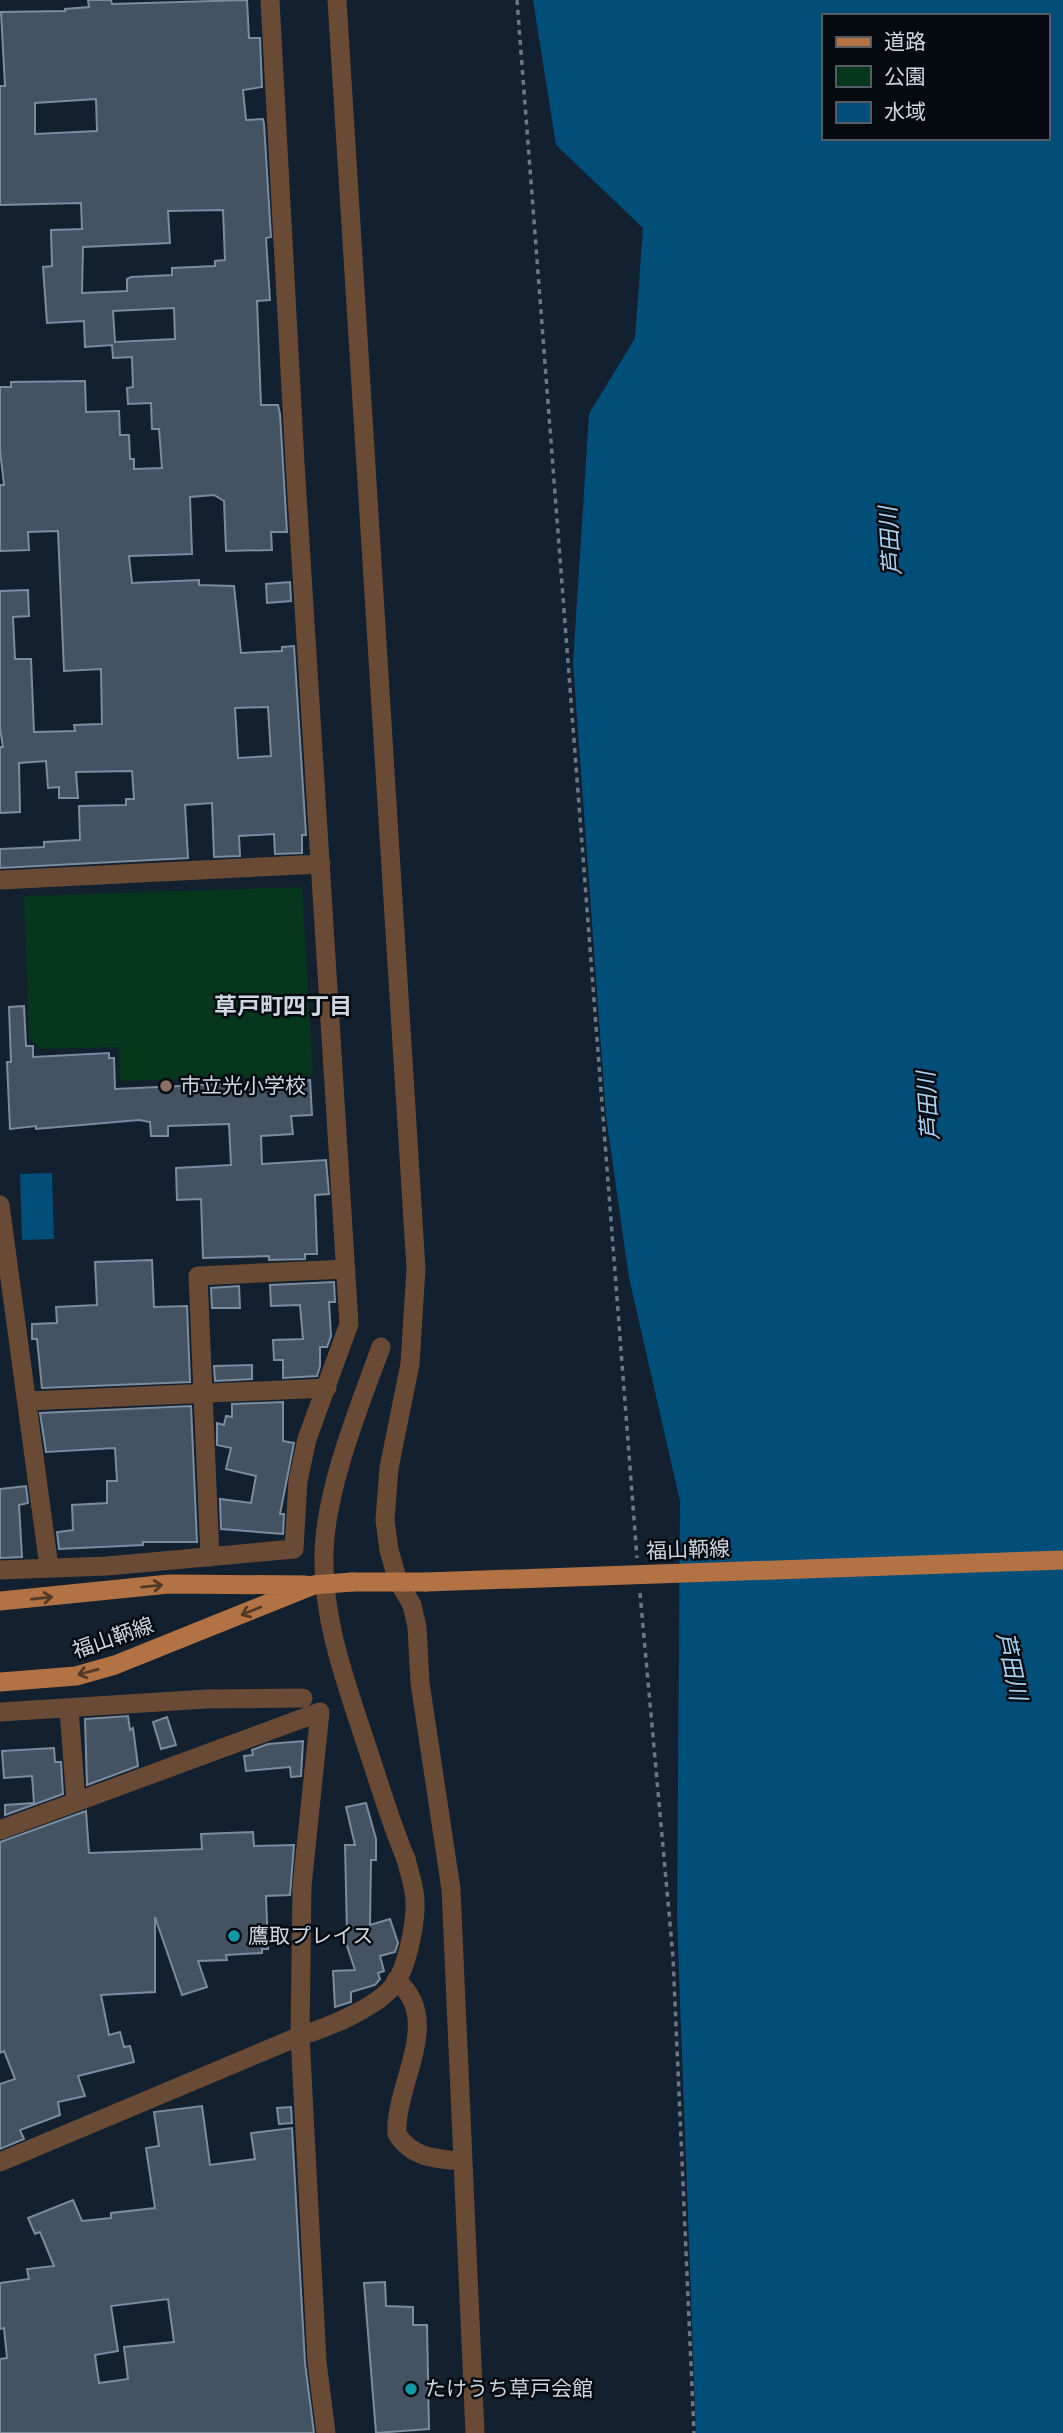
<svg xmlns="http://www.w3.org/2000/svg" width="1063" height="2433" font-family="'Libre Baskerville','Noto Sans JP',serif">
<style>
.green{fill:#06361b}
.water{fill:#014e78;fill-rule:evenodd}
.building{fill:#445364;stroke:#7b8c9e;stroke-width:2;fill-rule:evenodd}
.lines{fill:none;stroke-linecap:round;stroke-linejoin:round}
.path{stroke:#6d7884;stroke-width:3.5;stroke-dasharray:5 5;stroke-linecap:butt}
.minor{stroke:#694a34;stroke-width:19}
.tertiary{stroke:#694a34;stroke-width:19}
.primary{stroke:#b27243;stroke-width:19}
.primary-bridge{stroke:#b27243;stroke-width:19}
.oneway{stroke:#533927}
.education-dot{fill:#8d6e63;stroke:#050a10;stroke-width:2.5}
.culture-dot{fill:#0f9aa8;stroke:#050a10;stroke-width:2.5}
.labels{text-anchor:middle;stroke-width:5;stroke-linejoin:round;paint-order:stroke}
.poi-label{font-size:21px;fill:#ced7e1;stroke:#050a10;text-anchor:start}
.street-label{font-size:21px;fill:#ced7e1;stroke:#050a10}
.water-label{font-size:23px;font-style:italic;fill:#aad2f1;stroke:#050a10}
.neighbourhood-label{font-size:23px;font-weight:bold;fill:#ced7e1;stroke:#050a10}
</style>
<rect width="100%" height="100%" fill="#13202f"/>
<!-- green -->
<path class="green" d="M302,887L313,1076L120,1081L119,1047L41,1049L29,1038L24,896Z"/>
<!-- water -->
<path class="water" d="M533,0H1063V2433H696L677,1920L680,1501L629,1278L606,1116L573,663L589,414L635,338L643,228L556,145ZM823,16H1047V138H823Z
M52,1173L54,1239L22,1240L20,1174Z"/>
<!-- building -->
<path class="building" d="M88,0H111L112,4L247,0L249,38H260L262,87L243,90L246,120L263,119L264,124L271,237L266,238L270,300L257,301L261,405H278L280,414L287,532H271L272,550L226,551L224,501L214,495L190,497L192,554L129,556L132,583L199,580V585L234,586L241,653L282,651V647L294,646L306,835H302V853L275,854L274,834L239,836L240,856L214,857L212,803L185,805L188,858L0,868V849L44,847V842L80,840L79,806L126,805V799H134L132,771L76,772L78,798H59V787L48,788L46,761L19,763L20,812L0,813V747H3L0,728V591L28,590L29,616L13,617L15,659H31L34,732L75,731L74,725L102,724L101,669L64,671L58,531L28,532L29,550L0,551V485H4L0,450V387H11V382L85,381L86,412L119,411L120,435H129L130,459H134V469L162,468L159,429H152L151,403L128,404L127,388L133,387L132,357L113,358L112,345L85,347L84,321L47,323L43,267L52,266L51,230L82,229L81,203L0,205V86H5L1,12L65,11V9L89,7ZM96,99L97,131L35,134V103ZM223,210L225,260L215,261V266L172,268V275L131,277L127,279V291L82,293L83,247L170,243L168,211ZM174,308L175,339L115,342L113,311ZM268,707L271,756L238,758L235,708Z
M290,582L291,601L267,603L266,584Z
M24,1006L26,1046H33V1057L109,1053V1058H114L115,1089L310,1080L312,1115L291,1116L293,1134L261,1136L262,1164L326,1160L329,1194L315,1195L317,1254H305V1259L269,1260V1256L203,1258L201,1199L177,1200L176,1168L231,1165L229,1124L168,1126V1136H151L150,1122L139,1120L36,1129V1126L10,1129L7,1062H11L9,1007Z
M152,1260L154,1307L187,1306L190,1382L42,1388L37,1339H32V1324L57,1323L56,1307L97,1305L95,1262Z
M334,1282L335,1302H329L331,1336L327,1347H320V1366L317,1376L283,1378V1360H274L273,1340L303,1339L300,1305L271,1306L270,1285Z
M239,1286L240,1308H212L211,1288Z
M252,1365V1379L215,1381L214,1366Z
M283,1402V1441L294,1443L280,1514H284L283,1534L221,1529L220,1499L251,1503L256,1476L226,1469L231,1448L217,1445V1423L224,1425L226,1416L232,1417V1404Z
M191,1406L197,1542H143V1545L59,1549L57,1532L73,1530L72,1505L107,1503V1481H117L115,1448L46,1452L40,1413Z
M26,1486L28,1503L19,1505L22,1557L0,1558V1489Z
M128,1716L130,1730L133,1728L138,1766L87,1785L85,1719Z
M167,1717L176,1745L161,1749L153,1722Z
M303,1741L301,1776L291,1777L290,1767L246,1771L244,1756L253,1755L252,1750L268,1744Z
M54,1748L55,1762H61L63,1794L5,1815V1805L34,1803L32,1776L4,1778L2,1751Z
M366,1803L376,1839V1860H371L370,1925L390,1919L398,1943L395,1952L380,1956L384,1971L378,1973L380,1979L375,1985L351,1992V2002L335,2007L333,1971L355,1970L343,1934L347,1933L345,1845H355L346,1807Z
M86,1811L89,1853L202,1849L201,1834L253,1832L254,1846L294,1845L290,1895L266,1896L268,1949H262V1953L226,1955L227,1960L198,1961L207,1987L182,1995L155,1917V1992L101,1995L109,2035L120,2032L124,2047L130,2046L134,2062L78,2076L85,2096L58,2102L60,2115L20,2130L24,2139L0,2149V2084L15,2079L4,2051L0,2053V1842Z
M202,2106L210,2165L255,2159L251,2133L292,2128L305,2363L314,2433H0V2359L7,2358L4,2328L0,2329V2283L29,2279L27,2269L54,2266L40,2232L35,2234L28,2218L73,2200L82,2221L111,2218V2213L155,2208L146,2148L159,2146L154,2112ZM168,2299L174,2342L124,2347L128,2379L99,2383L95,2355L118,2351L111,2306Z
M291,2107L292,2123L279,2124L277,2108Z
M385,2282L386,2306L413,2307V2325H427L429,2429L376,2433L364,2283Z"/>
<g class="lines">
<!-- path -->
<path class="path" d="M517,0L637,1558
M640,1593L673,1957L694,2433"/>
<!-- minor -->
<path class="minor" d="M0,880L321,864
M0,1205L49,1567
M28,1401L327,1388
M210,1557L198,1276L346,1269
M0,1570L107,1566L294,1549L298,1481L307,1439L349,1324L295,463L270,0
M69,1709L76,1802
M0,1712L207,1699L303,1698
M0,1830L320,1712L302,1886L300,2036L317,2362L326,2433
M0,2162L300,2036C327,2028 376,2008 394,1985C407,1968 416,1923 415,1901C415,1888 409,1872 406,1859"/>
<!-- tertiary -->
<path class="tertiary" d="M337,0L416,1269L410,1364L389,1468L385,1520L389,1550L398,1581L412,1605L417,1627L420,1683L451,1889L475,2433
M381,1347C359,1407 326,1488 324,1552C322,1617 344,1677 364,1738C378,1779 389,1819 406,1859
M396,1980C445,2020 394,2084 397,2134C412,2158 436,2159 463,2161"/>
<!-- primary -->
<path class="primary" d="M352,1582H426
M0,1601L169,1584L306,1585
M0,1682L76,1676L115,1665L314,1585"/>
<!-- primary-bridge -->
<path class="primary-bridge" d="M426,1582L1063,1560
M314,1585L352,1582"/>
</g>
<!-- one-way arrows -->
<defs><path id="oneway-shaft" d="M-6 0H5M1.5-3L5.5 0L1.5 3" fill="none" stroke-width="1.6" stroke-linecap="round" stroke-linejoin="round" transform="scale(1.75)"/></defs>
<g class="oneway">
<use href="#oneway-shaft" transform="translate(152 1586) rotate(-6)"/>
<use href="#oneway-shaft" transform="translate(42 1598) rotate(-6)"/>
<use href="#oneway-shaft" transform="translate(251 1611) rotate(158)"/>
<use href="#oneway-shaft" transform="translate(88 1672) rotate(165)"/>
</g>
<!-- markers -->
<circle class="education-dot" cx="166" cy="1086" r="7"/>
<g class="culture-dot">
<circle cx="234" cy="1936" r="7"/>
<circle cx="411" cy="2389" r="7"/>
</g>
<g class="labels">
<!-- poi labels -->
<g class="poi-label">
<text x="180" y="1093">市立光小学校</text>
<text x="248" y="1943">鷹取プレイス</text>
<text x="425" y="2396">たけうち草戸会館</text>
</g>
<!-- street labels -->
<g class="street-label">
<text transform="translate(688 1550) rotate(-2)" y="7">福山鞆線</text>
<text transform="translate(113 1638) rotate(-19)" y="7">福山鞆線</text>
</g>
<!-- water labels -->
<g class="water-label">
<text transform="translate(890 541) rotate(-94)" y="8">芦田川</text>
<text transform="translate(928 1106) rotate(-94)" y="8">芦田川</text>
<text transform="translate(1012 1666) rotate(78)" y="8">芦田川</text>
</g>
<!-- neighbourhood labels -->
<g class="neighbourhood-label">
<text x="283" y="1014">草戸町四丁目</text>
</g>
</g>
<!-- legend -->
<rect x="822" y="14" width="228" height="126" fill="#050a10" stroke="#555c64" stroke-width="2"/>
<rect x="836" y="37" width="35" height="10" fill="#b27243" stroke="#555c64" stroke-width="2"/>
<text x="884" y="49" font-size="21" fill="#ced7e1">道路</text>
<rect x="836" y="66" width="35" height="21" fill="#06361b" stroke="#555c64" stroke-width="2"/>
<text x="884" y="84" font-size="21" fill="#ced7e1">公園</text>
<rect x="836" y="102" width="35" height="21" fill="#014e78" stroke="#555c64" stroke-width="2"/>
<text x="884" y="119" font-size="21" fill="#ced7e1">水域</text>
</svg>
